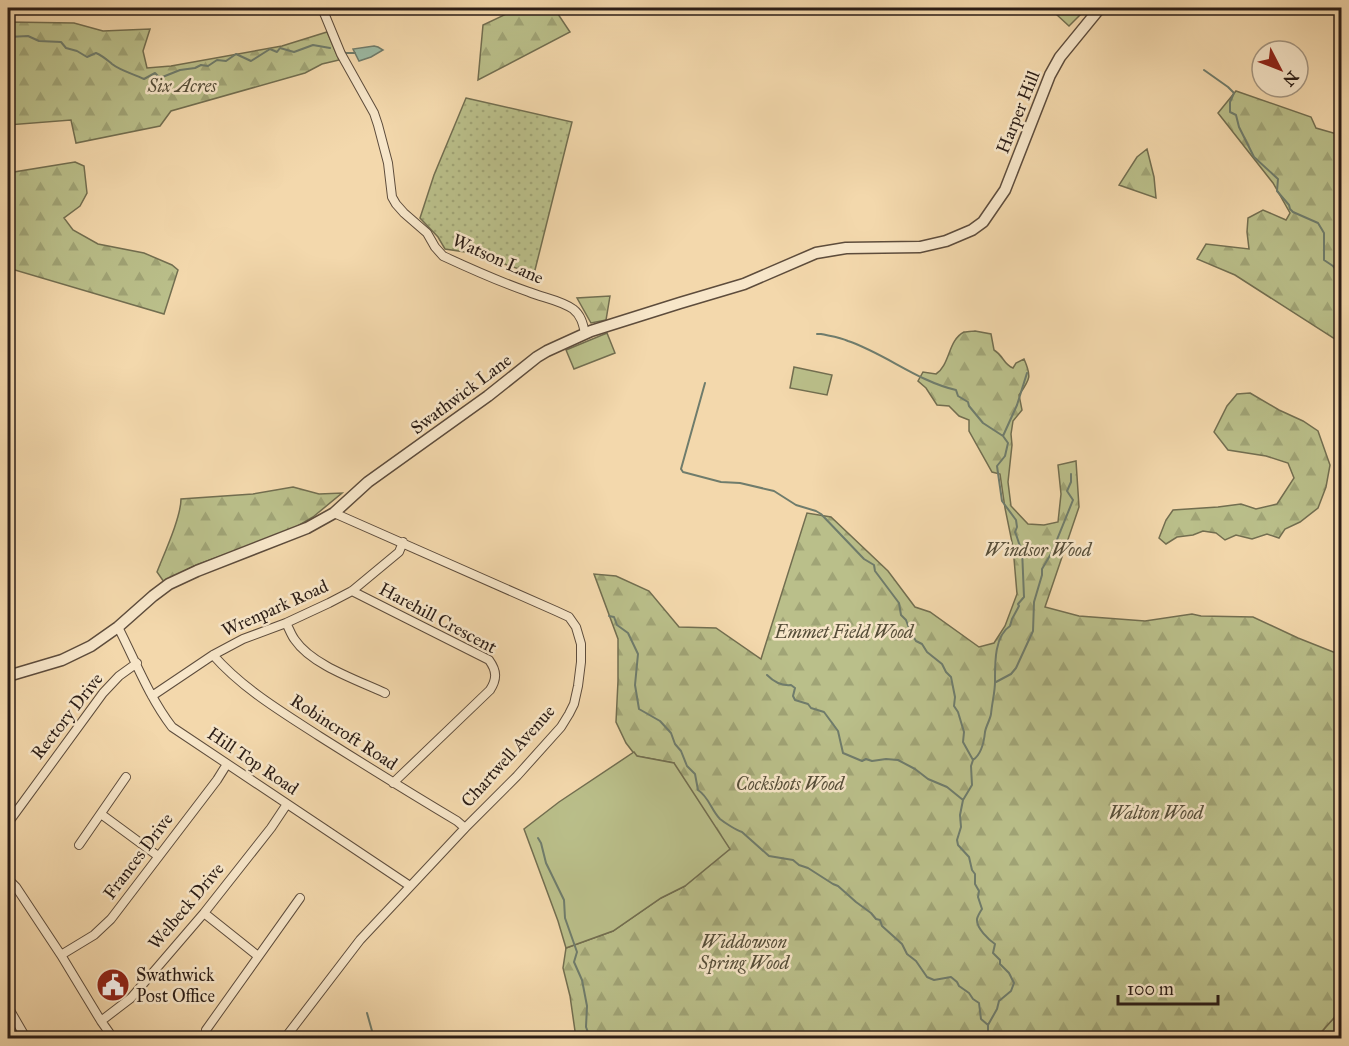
<svg xmlns="http://www.w3.org/2000/svg" width="1349" height="1046" font-family="'IM FELL Great Primer',serif">
<style>
.grass{fill:url(#grass-tufts);stroke:#726e50;stroke-width:1.5}
.forest{fill:url(#forest-firs);stroke:#726e50;stroke-width:1.5}
.park{fill:#babf8a;stroke:#726e50;stroke-width:1.5}
.garden{fill:url(#garden-dots);stroke:#726e50;stroke-width:1.5}
.water{fill:#9cbba5;stroke:#6f7c6c;stroke-width:1.5}
.lines{fill:none;stroke-linecap:round;stroke-linejoin:round}
.stream{stroke:#6f7c6c;stroke-width:2}
.minor-casing{stroke:#5d4c3c;stroke-width:10}
.tertiary-casing{stroke:#5d4c3c;stroke-width:13}
.minor{stroke:#f7e6c9;stroke-width:8}
.tertiary{stroke:#f7e6c9;stroke-width:10}
.labels{text-anchor:middle;stroke-width:5;stroke-linejoin:round;paint-order:stroke}
.park-label{font-size:18px;font-style:italic;fill:#564e39;stroke:#f7e6c9}
.street-label{font-size:18px;fill:#2b1d16;stroke:#f7e6c9}
.poi-label{font-size:18px;fill:#2b1d16;stroke:#f7e6c9;text-anchor:start}
</style>
<defs>
<pattern id="grass-tufts" width="24" height="20" patternUnits="userSpaceOnUse" patternTransform="scale(1.5)"><rect width="24" height="20" fill="#babf8a"/><path d="M3 7l-1-3M5 7V3M7 7l1-3M15 17l-1-3M17 17v-4M19 17l1-3" fill="none" stroke="#a0a476"/></pattern>
<pattern id="forest-firs" width="22" height="20" patternUnits="userSpaceOnUse" patternTransform="scale(1.5)"><rect width="22" height="20" fill="#babf8a"/><path d="M5 1l3.5 6h-7zM16 11l3.5 6h-7z" fill="#a0a476"/></pattern>
<pattern id="garden-dots" width="8" height="8" patternUnits="userSpaceOnUse" patternTransform="scale(1.5)"><rect width="8" height="8" fill="#babf8a"/><path d="M2 2h.1M6 6h.1" fill="none" stroke="#a0a476" stroke-width="1.8" stroke-linecap="round"/></pattern>
</defs>
<rect width="100%" height="100%" fill="#f3d8ac"/>
<filter id="stains"><feTurbulence type="fractalNoise" baseFrequency=".00333" numOctaves="4"/><feColorMatrix values="0 0 0 0 .2 0 0 0 0 .09 0 0 0 0 .02 0 0 0 .5 -.17"/></filter>
<radialGradient id="worn" r=".72"><stop offset=".6" stop-color="#630" stop-opacity="0"/><stop offset="1" stop-color="#630" stop-opacity=".3"/></radialGradient>
<!-- grass -->
<path class="grass" d="M1341,1010V1038H1316Z"/>
<!-- forest -->
<path class="forest" d="M519,8H554L570,32L478,80L483,25Z
M8,22L74,23L103,31L150,29L143,51L147,68L171,66L282,46L327,32L339,60L322,64L305,73L171,111L160,126L76,143L71,120L8,125Z
M1236,91L1311,117L1316,128L1337,134L1338,235L1342,248L1341,343L1235,275L1197,259L1206,244L1249,249L1247,232L1248,218L1263,210L1286,220L1290,213L1273,183L1218,113Z
M1147,149L1154,177L1156,198L1119,185L1137,157Z
M75,162L84,166L87,193L80,206L64,218L73,230L98,244L144,253L172,265L178,270L164,314L8,268V173Z
M610,296L606,320L591,323L577,298Z
M975,331L991,334L994,350C1004,356 1003,364 1013,368L1016,363L1024,359C1032,377 1030,379 1019,395L1022,410L1013,421L1011,434L1012,445L1008,482L1011,506L1028,524L1044,525L1058,522L1061,494L1058,465L1076,461L1079,507L1045,607L1079,616L1145,621L1192,614L1201,616L1253,617L1298,638L1341,655V1010L1316,1038H576L570,996L563,968L566,948L613,931L661,898L685,886L674,763L636,756L626,743L616,722L618,681V639L594,574L616,576L649,591L679,627L716,628L761,659L807,513L831,517L888,571L915,607L930,612L979,647L994,643L1005,626L1017,594L1013,547L1005,508L1000,474L992,472L969,431V420L959,416L949,406L937,405L926,388L918,381L923,372L936,374C950,365 948,340 964,332C965,332 974,331 975,331Z
M1250,393L1279,410L1303,421L1318,431L1330,465L1326,487L1318,508L1300,522L1285,529L1279,538L1267,534L1252,539L1236,535L1225,540L1216,533L1203,531L1193,535L1177,537L1166,544L1159,538L1166,520L1173,510L1218,507L1241,504L1256,509L1277,504L1294,478L1288,463L1266,456L1228,450L1214,432L1227,406L1237,394Z
M293,487L319,494L342,493L313,517L296,527L257,543L196,565L164,582L157,572C164,554 181,517 181,499L253,494Z"/>
<!-- park -->
<path class="park" d="M1062,8H1087L1069,26L1056,14Z
M607,333L615,353L574,369L566,350Z
M794,367L832,375L827,395L790,388Z
M634,752L637,756L674,763L730,849L685,886L661,898L613,931L566,948L558,921L524,829L559,802Z"/>
<!-- garden -->
<path class="garden" d="M466,98L572,122L534,274L472,253L445,249L438,237L420,218L434,175Z"/>
<!-- water -->
<path class="water" d="M374,46L378,47L383,50L371,57L359,61L353,49Z"/>
<g class="lines">
<!-- stream -->
<path class="stream" d="M8,37L28,36L39,41L61,42L66,48L77,51L87,57L96,53C103,56 106,59 112,64C121,71 134,74 144,79L155,73L160,78L180,70L195,68L201,65L208,66L217,60L226,61L236,54L251,61L270,49L277,52L280,48L294,52L313,45L330,48
M344,51L345,53H355
M1204,70L1228,87L1234,93L1230,102V112L1236,115L1239,127L1254,157L1278,179L1277,191L1289,205L1290,209L1293,212L1318,223L1324,233V260L1333,266L1342,277
M817,334H821C830,336 840,337 848,341C886,354 917,381 956,390L958,396L968,402L969,406L983,423L1003,436L1008,443L1005,456L997,466L1002,501L1016,520L1017,527L1015,532C1018,538 1018,544 1022,549L1024,597L1018,604L1019,606L1012,619L1010,626C994,636 995,665 995,682C995,692 992,703 991,714C990,720 986,726 985,732C984,742 982,754 973,760
M705,383L681,469L683,472L721,482L740,483L774,491L796,505L816,511L821,514L864,559L874,565L875,571L899,603L901,615L906,620L910,631L916,641L922,644L927,652L942,664L946,672L951,677L955,697L954,706L958,712L964,732L963,742L973,760L971,766L972,785L963,800L960,815L961,827L957,840L958,845L969,857L972,870L975,874V884L979,891L978,897L982,909C980,912 978,915 977,919C976,928 989,940 995,944L993,953L1000,960V964L1009,973L1014,983L1011,991L999,1001L997,1009L988,1025V1031L985,1038
M1003,436L1017,405L1027,373
M609,616L614,617L617,625L628,633L638,654L635,685L639,709L660,721L671,733L675,744L681,751L687,766L695,774L698,790C709,797 711,810 720,819C725,823 736,830 742,832L769,856L793,860L799,865L808,868L833,884L838,886L856,902L871,913L876,919L880,920L882,926L902,944L907,954L916,961L927,977L934,980L951,977L957,982L959,986L969,993L973,999L979,1003L981,1019L988,1025
M767,675C773,681 782,686 791,685L795,688L793,696L795,700L808,704L811,708L824,712L838,731L843,753L862,761L866,759L872,761L886,759L898,760L915,769L928,779L947,787L963,800
M996,682L1011,674L1016,668L1033,631L1034,602L1042,575V569L1052,552L1073,500L1067,491L1071,482V474
M538,838L541,843L546,863L564,900L565,918L577,952L574,962L582,980L587,1006L586,1027L590,1038
M367,1013L374,1038"/>
<!-- minor casing -->
<g class="minor-casing">
<path id="minor" d="M322,8L341,54L374,113L378,125L388,163L392,197L396,204L404,213L427,233L435,247L443,256C471,269 500,282 529,292C544,298 560,300 573,309C581,315 583,324 585,333
M352,591L489,660C497,671 497,679 490,690L393,783
M286,623C289,628 291,635 295,640C312,665 357,680 385,693
M118,627C135,660 149,697 172,727L410,886
M213,655C243,689 282,712 319,736C365,765 410,793 457,821L465,828
M152,696L213,655L243,639L286,623L329,603L352,591L399,552L403,542
M101,814L158,856
M8,823L103,693L119,676L137,663
M79,845L126,777
M8,879L16,887L61,955L101,1021L113,1038
M204,913L258,956
M61,955L94,935L111,919L217,780L227,764
M8,1007L26,1038
M101,1021L131,998L204,913L271,828L287,804
M206,1030L300,898
M285,1038L360,940L465,828L517,776L561,727L569,714L574,704L578,686L581,662V644L576,627L569,617L556,611L334,513"/>
</g>
<!-- tertiary casing -->
<g class="tertiary-casing">
<path id="tertiary" d="M8,676L62,660L91,646L118,627L153,596L169,584L197,571L307,528L334,513L368,482L488,396L537,357L547,351L591,331L680,303L744,284L816,253L846,248L920,247L946,241L972,230L983,222L1005,190L1050,75L1060,57L1100,8"/>
</g>
<!-- minor -->
<use href="#minor" class="minor"/>
<!-- tertiary -->
<use href="#tertiary" class="tertiary"/>
</g>
<!-- icons -->
<defs>
<g id="civic-disc" transform="scale(1.725)"><circle r="9.5" fill="#8f2418" stroke="#f7e6c9"/><path d="M-.6-6.5H3V-4.5H.6V-3L4-1V1h2V6H-6V1h2V-1L-.6-3ZM-1.2 2.5V6h2.4V2.5Z" fill="#fff"/></g>
</defs>
<g fill-rule="evenodd">
<use href="#civic-disc" x="113" y="985"/>
</g>
<g class="labels">
<!-- park labels -->
<g class="park-label">
<text x="182" y="92">Six Acres</text>
<text x="1038" y="556">Windsor Wood</text>
<text x="844" y="638">Emmet Field Wood</text>
<text x="790" y="790">Cockshots Wood</text>
<text x="1156" y="819">Walton Wood</text>
<text x="744" y="948">Widdowson<tspan x="744" dy="21">Spring Wood</tspan></text>
</g>
<!-- street labels -->
<g class="street-label">
<text transform="translate(1018 112) rotate(-68)" y="6">Harper Hill</text>
<text transform="translate(498 259) rotate(24)" y="6">Watson Lane</text>
<text transform="translate(461 394) rotate(-37)" y="6">Swathwick Lane</text>
<text transform="translate(275 608) rotate(-24)" y="6">Wrenpark Road</text>
<text transform="translate(438 618) rotate(28)" y="6">Harehill Crescent</text>
<text transform="translate(67 716) rotate(-52)" y="6">Rectory Drive</text>
<text transform="translate(344 732) rotate(33)" y="6">Robincroft Road</text>
<text transform="translate(508 756) rotate(-48)" y="6">Chartwell Avenue</text>
<text transform="translate(253 761) rotate(34)" y="6">Hill Top Road</text>
<text transform="translate(138 856) rotate(-53)" y="6">Frances Drive</text>
<text transform="translate(186 906) rotate(-50)" y="6">Welbeck Drive</text>
</g>
<!-- poi labels -->
<g class="poi-label">
<text x="136" y="981">Swathwick<tspan x="136" dy="21">Post Office</tspan></text>
</g>
</g>
<!-- margin -->
<rect width="1349" height="1046" fill="none" stroke="#f3d8ac" stroke-width="30"/>
<rect x="9" y="9" width="1331" height="1028" fill="none" stroke="#2b1d16" stroke-width="3"/>
<rect x="15" y="15" width="1319" height="1016" fill="none" stroke="#2b1d16" stroke-width="1.5"/>
<!-- north arrow -->
<g transform="translate(1280 69) rotate(132)"><circle r="28" fill="#f7e6c9" stroke="#a59681" stroke-width="1.5"/>
<path d="M0-4.5L10 22L0 15L-10 22Z" fill="#8f2418"/>
<text y="-9" font-size="16" font-weight="bold" text-anchor="middle" fill="#2b1d16">N</text>
</g>
<!-- scale -->
<path d="M1118 995v9h100v-9" fill="none" stroke="#2b1d16" stroke-width="3"/>
<text x="1127" y="995" font-size="18" fill="#2b1d16" stroke="#f7e6c9" stroke-width="4.5" paint-order="stroke">100 m</text>
<rect width="100%" height="100%" filter="url(#stains)"/>
<rect width="100%" height="100%" fill="url(#worn)"/>
</svg>
